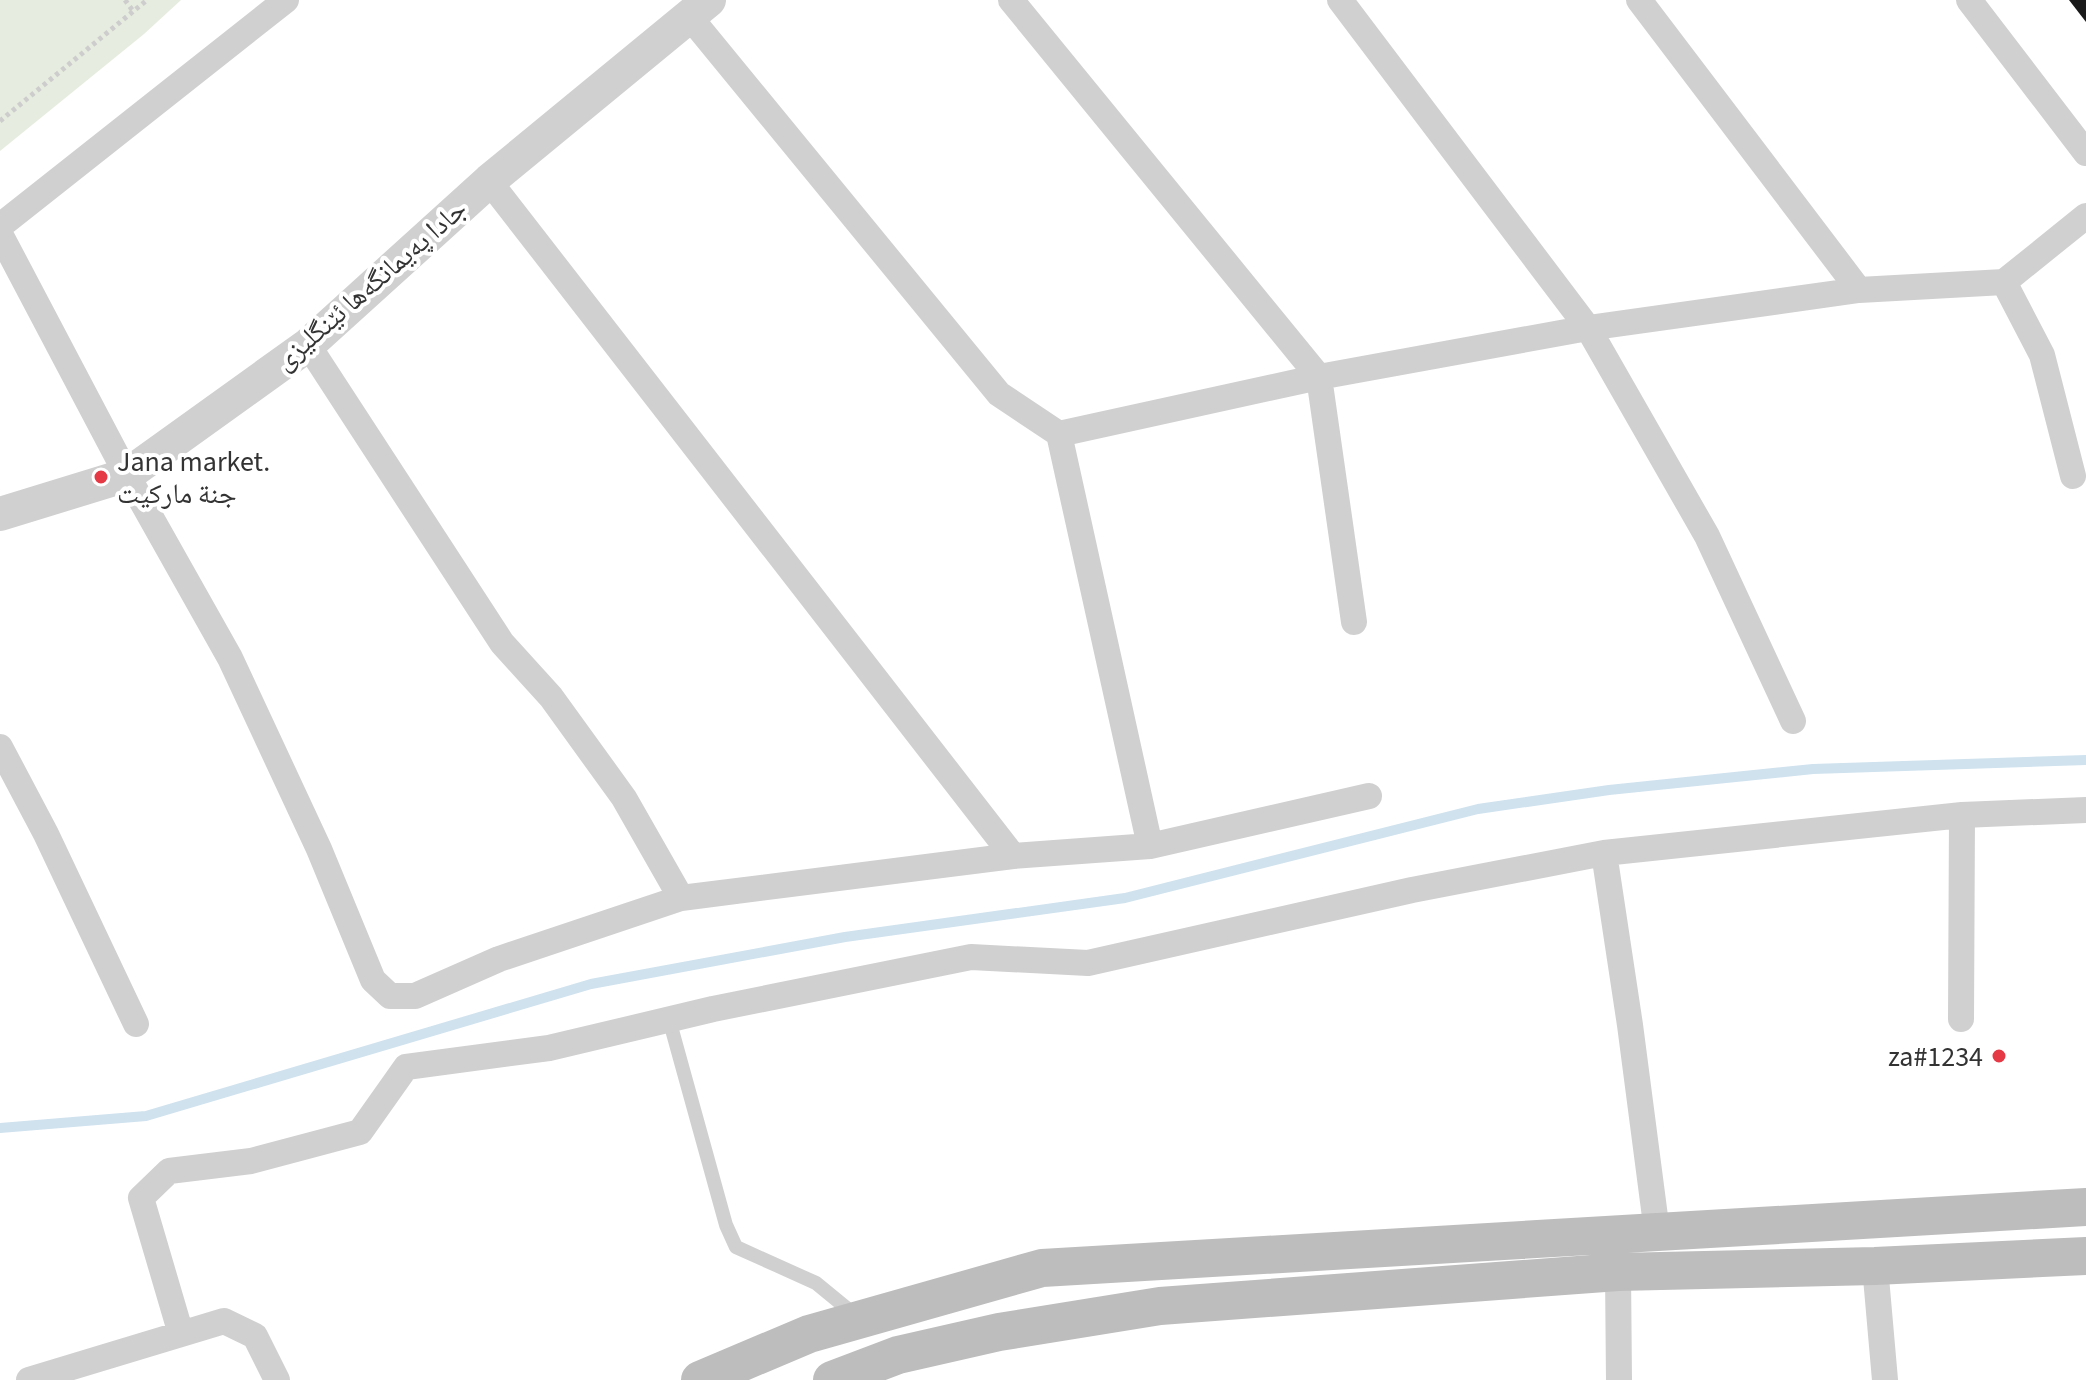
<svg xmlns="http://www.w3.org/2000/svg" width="2086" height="1380" font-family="'Source Sans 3','Noto Naskh Arabic',sans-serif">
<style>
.green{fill:#e6ecdf}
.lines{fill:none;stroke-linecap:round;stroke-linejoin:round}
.stream{stroke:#cfe2ee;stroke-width:10}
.building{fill:#1a1a1a}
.path{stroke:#cdcdcd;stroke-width:5;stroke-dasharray:4 4;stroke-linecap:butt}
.service{stroke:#d0d0d0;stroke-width:14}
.minor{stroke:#d0d0d0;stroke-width:26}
.tertiary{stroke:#d0d0d0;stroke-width:34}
.secondary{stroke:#bdbdbd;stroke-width:38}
.poi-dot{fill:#e63946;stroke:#fff;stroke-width:3}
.labels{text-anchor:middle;stroke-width:8;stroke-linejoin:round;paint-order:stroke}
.street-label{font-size:28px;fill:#333;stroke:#fff}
.poi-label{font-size:28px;fill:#333;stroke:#fff;text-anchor:start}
</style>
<rect width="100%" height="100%" fill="#fff"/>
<!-- green -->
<path class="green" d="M0,0H181L144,34L0,151Z"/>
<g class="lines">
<!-- stream -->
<path class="stream" d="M0,1128L146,1116L591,984L845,937L1125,898L1478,809L1609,790L1813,769L2086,760"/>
</g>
<!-- building -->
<path class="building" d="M2069,0H2086V22Z"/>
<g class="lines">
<!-- path -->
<path class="path" d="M125,0L133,11
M0,121L147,0"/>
<!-- service -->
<path class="service" d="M669,1019L726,1225L736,1247L816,1283L855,1315"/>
<!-- minor -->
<path class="minor" d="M1011,0L1319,377L1354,622
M1340,0L1588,328L1707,536L1793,721
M1639,0L1859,290
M1969,0L2086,153
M689,16L999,394L1059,434L1150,846
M489,181L1013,856
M0,226L286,0
M0,234L127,475L230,658L319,849L373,980L390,996H415L499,959L681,898L1013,856L1150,846L1369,796
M2004,282L2042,355L2073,476
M308,345L502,643L551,697L624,798L681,898
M1059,434L1319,377L1588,328L1859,290L2004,282L2086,216
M0,747L46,834L136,1024
M1604,853L1630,1025L1657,1232
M1961,1019L1962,815
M1875,1266L1885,1380
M1618,1272L1619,1380
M181,1334L141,1198L169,1171L251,1161L360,1132L406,1067L549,1048L713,1009L971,957L1088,963L1412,890L1604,853L1962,815L2086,810
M29,1380L224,1321L255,1336L277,1380"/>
<!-- tertiary -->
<path class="tertiary" d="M0,514L127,475L308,345L489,181L709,0"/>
<!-- secondary -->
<path class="secondary" d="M700,1380L809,1334L1042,1268L2086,1207
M832,1380L898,1355L999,1332L1160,1306L1618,1272L1875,1266L2086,1256"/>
</g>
<!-- markers -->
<g class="poi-dot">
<circle cx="101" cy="477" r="8"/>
<circle cx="1999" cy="1056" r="8"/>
</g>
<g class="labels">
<!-- street labels -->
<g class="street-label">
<text transform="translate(370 284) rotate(-41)" y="10">جادا په‌يمانگه‌ها ئێنگليزى</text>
</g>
<!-- poi labels -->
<g class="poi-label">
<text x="117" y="471">Jana market.<tspan x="117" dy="32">جنة ماركيت</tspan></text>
<text x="1983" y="1066" text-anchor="end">za#1234</text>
</g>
</g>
</svg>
